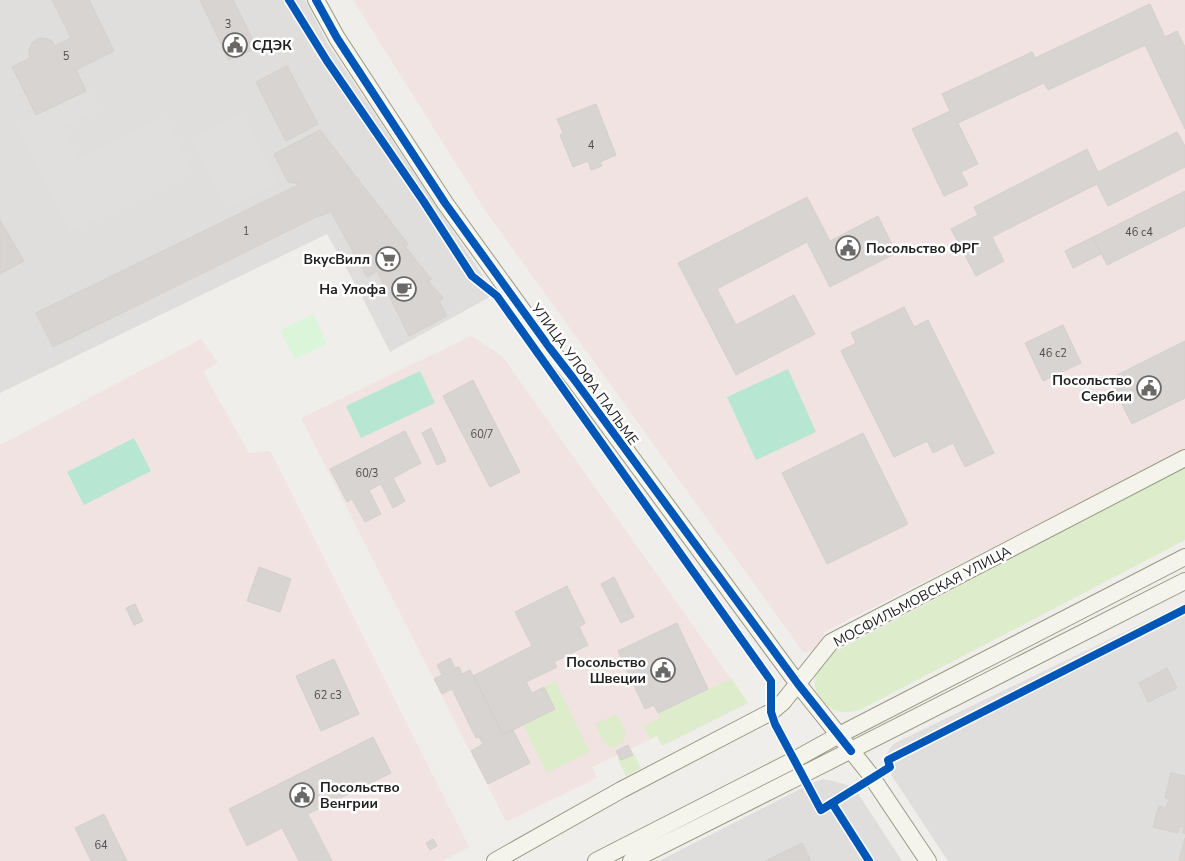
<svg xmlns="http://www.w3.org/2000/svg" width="1185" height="861" font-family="'Nunito Sans',sans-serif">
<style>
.residential{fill:#dfdedc}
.commercial{fill:#f1e3e1}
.grass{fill:#ddeccb}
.park{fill:#daf5da}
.pitch{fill:#b7e6d2}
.parking{fill:#e0dfde}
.building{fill:#d7d4d2;stroke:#d3d0cc}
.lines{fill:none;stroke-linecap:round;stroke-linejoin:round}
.secondary-casing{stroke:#999a82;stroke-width:18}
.secondary{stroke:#f4f4ed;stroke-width:16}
.cycleway-casing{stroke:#fff;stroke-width:11}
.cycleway{stroke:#0057b8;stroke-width:8}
.labels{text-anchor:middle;stroke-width:5;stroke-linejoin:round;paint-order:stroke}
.number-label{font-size:11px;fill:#4f4e4e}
.poi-label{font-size:14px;font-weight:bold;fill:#222;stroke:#fff;text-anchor:end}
.street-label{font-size:14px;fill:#222;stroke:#fff}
</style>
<rect width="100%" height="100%" fill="#f0eeeb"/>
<!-- residential -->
<path class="residential" d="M0,0H305L328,44L495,294L390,352L358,289L327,234L0,393Z
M1185,603V861H948L890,773L887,763L886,756L890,748L895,743Z
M823,779L833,781L844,784L852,787L859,795L902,861H659L814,782Z"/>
<!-- commercial -->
<path class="commercial" d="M353,0H1185V450L824,632L823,643L817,652H803L487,213Z
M471,336L502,356L748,703L662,746L657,736L630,749L633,755L621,760L618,755L592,767L597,778L506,822L301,418Z
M201,339L218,363L203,372L249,453L270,451L469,847L442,861H0V445Z"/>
<!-- grass -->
<path class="grass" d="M1185,467V540L860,710C856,711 852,712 848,712C829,714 812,695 815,677C816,668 822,662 827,656Z
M732,679L748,703L662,746L657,736L650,739L643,726L660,718L658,713L708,689Z
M555,681L590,752L547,773L523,725L555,709L544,687Z
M617,714L626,734L623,743L612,748L603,741L595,724Z
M634,754L641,768L626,776L617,758L619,757L621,760Z"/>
<!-- park -->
<path class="park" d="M313,314L327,344L295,359L280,330Z"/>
<!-- pitch -->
<path class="pitch" d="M788,369L816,432L756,460L727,397Z
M420,371L435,403L361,438L346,406Z
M134,438L151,471L84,505L67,472Z"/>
<!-- parking -->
<path class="parking" d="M90,90L99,109L63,127L78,159L166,116L193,172L70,232L18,125Z
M243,113L277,183L226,208L192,138Z"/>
<!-- building -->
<path class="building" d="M52,0H89L114,51L76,70L86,91L36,115L12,67L30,58L29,52L30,47L32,43L37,39L42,38L47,39L52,41L55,46L71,38Z
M200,0H233L257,48L229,60Z
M1150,4L1165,37L1177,31L1185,47V129L1145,45L1048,90L1044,83L958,123L978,164L961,172L968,185L944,196L912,129L950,111L942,94L1032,52L1035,58Z
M287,66L318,124L286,141L256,82Z
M596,104L616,155L600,162L602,166L591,170L588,161L573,167L560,135L563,133L557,119Z
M320,130L408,244L405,246L431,279L428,281L443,298L439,301L447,316L409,336L377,271L367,277L331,212L316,217L53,347L36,313L300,184L288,182L274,154Z
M1177,132L1185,146V167L1108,206L1097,184L992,237L1004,261L976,276L951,229L978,215L974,207L1087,149L1098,172Z
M1185,191V226L1107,265L1093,237Z
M807,197L830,241L878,216L896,253L830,287L807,242L717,289L736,325L794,295L815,334L736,375L678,263Z
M0,220L24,261L0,274Z
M1093,237L1101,254L1073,268L1065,251Z
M904,307L914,327L928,320L994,453L965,467L953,443L933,453L927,441L894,457L841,351L856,343L851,333Z
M1063,325L1081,363L1043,381L1025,343Z
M1185,341V398L1132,424L1109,379Z
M473,380L520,472L490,487L443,396Z
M431,428L446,461L437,465L422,433Z
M405,431L421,463L393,478L405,501L393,508L381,484L369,490L381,514L365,522L352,499L347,502L330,469Z
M863,433L908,524L827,564L782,473Z
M259,567L291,579L280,612L247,601Z
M614,577L634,617L621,623L601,584Z
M567,586L585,623L579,627L588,645L554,662L557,667L526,682L532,693L544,687L555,709L503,735L473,676L532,646L515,612Z
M135,604L143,621L134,625L126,608Z
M677,623L708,689L658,713L654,705L645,709L618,651Z
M450,658L455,668L459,667L462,674L470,670L503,735L513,730L530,763L488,784L471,751L483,744L479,737L476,738L452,689L442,694L434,679L442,675L437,665Z
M334,659L359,714L321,731L296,676Z
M1167,668L1177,688L1148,702L1139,683Z
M373,737L391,773L308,814L332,861H299L282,828L247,846L229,809Z
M628,745L633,755L621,760L616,751Z
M1171,773L1185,776V834L1183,833L1184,827L1180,826L1178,833L1153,827L1159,806L1166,808L1169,799L1165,797Z
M104,814L127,861H91L75,828Z
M1185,838V861H1179Z
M433,839L437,846L430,850L426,843Z
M802,843L811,861H765L792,848Z"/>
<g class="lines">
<!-- secondary casing -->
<g class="secondary-casing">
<path id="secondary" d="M316,0L337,38L445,203L549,347L573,378L798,684L869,773L928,861
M495,861L621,790L771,712L783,702L831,642L1185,458
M596,861L794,760L839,735L1185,557
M631,861L802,775L1185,581"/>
</g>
<!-- secondary -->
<use href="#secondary" class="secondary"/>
<!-- cycleway casing -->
<g class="cycleway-casing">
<path id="cycleway" d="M289,0L327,61L424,202L472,276L497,296L771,681V712L775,724L821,810L890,767L888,760L1185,609
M316,0L337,38L445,203L549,347L573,378L798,684L851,751
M832,803L869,861"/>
</g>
<!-- cycleway -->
<use href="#cycleway" class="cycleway"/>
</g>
<!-- icons -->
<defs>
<g id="civic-ring" transform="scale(1.25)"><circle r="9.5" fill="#fff" stroke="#6a6968" stroke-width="1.5"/><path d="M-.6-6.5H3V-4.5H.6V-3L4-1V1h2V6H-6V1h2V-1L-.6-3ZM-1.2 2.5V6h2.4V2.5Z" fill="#6a6968"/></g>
<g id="supermarket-ring" transform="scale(1.25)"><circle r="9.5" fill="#fff" stroke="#6a6968" stroke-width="1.5"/><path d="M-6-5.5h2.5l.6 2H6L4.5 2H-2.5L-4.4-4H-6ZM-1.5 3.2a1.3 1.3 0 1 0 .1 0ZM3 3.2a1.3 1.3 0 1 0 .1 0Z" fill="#6a6968"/></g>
<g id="cafe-ring" transform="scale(1.25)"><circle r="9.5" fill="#fff" stroke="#6a6968" stroke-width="1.5"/><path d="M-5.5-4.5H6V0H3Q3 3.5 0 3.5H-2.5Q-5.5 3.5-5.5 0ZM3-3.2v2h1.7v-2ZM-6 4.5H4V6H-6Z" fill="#6a6968"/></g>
</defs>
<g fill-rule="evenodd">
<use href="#civic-ring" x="235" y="45"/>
<use href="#civic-ring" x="848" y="248"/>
<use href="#supermarket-ring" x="388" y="259"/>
<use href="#cafe-ring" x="404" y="289"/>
<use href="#civic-ring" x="1149" y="388"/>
<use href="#civic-ring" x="663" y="670"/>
<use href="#civic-ring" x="302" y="795"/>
</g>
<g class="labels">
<!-- number labels -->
<g class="number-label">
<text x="228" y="28">3</text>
<text x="66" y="60">5</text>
<text x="591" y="149">4</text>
<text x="246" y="235">1</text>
<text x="1139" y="236">46 с4</text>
<text x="1053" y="357">46 с2</text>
<text x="482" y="438">60/7</text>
<text x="367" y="477">60/3</text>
<text x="328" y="699">62 с3</text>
<text x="101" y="849">64</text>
</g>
<!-- poi labels -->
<g class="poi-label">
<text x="252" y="50" text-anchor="start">СДЭК</text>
<text x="866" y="253" text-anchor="start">Посольство ФРГ</text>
<text x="370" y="264">ВкусВилл</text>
<text x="386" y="294">На Улофа</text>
<text x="1132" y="385">Посольство<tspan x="1132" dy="16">Сербии</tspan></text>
<text x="646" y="667">Посольство<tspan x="646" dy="16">Швеции</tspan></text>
<text x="320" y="792" text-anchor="start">Посольство<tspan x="320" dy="16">Венгрии</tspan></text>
</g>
<!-- street labels -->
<g class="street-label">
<text transform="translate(585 374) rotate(54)" y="5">УЛИЦА УЛОФА ПАЛЬМЕ</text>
<text transform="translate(922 596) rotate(-28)" y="5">МОСФИЛЬМОВСКАЯ УЛИЦА</text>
</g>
</g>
</svg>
